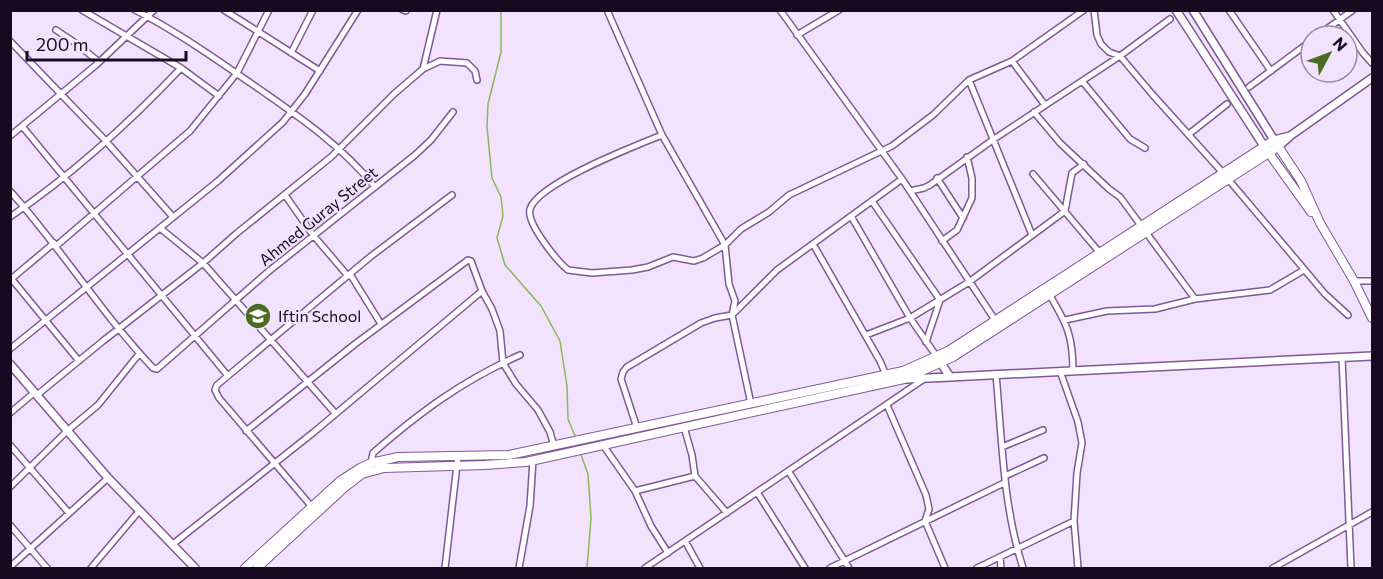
<svg xmlns="http://www.w3.org/2000/svg" width="1383" height="579" font-family="Commissioner,sans-serif">
<style>
.lines{fill:none;stroke-linecap:round;stroke-linejoin:round}
.stream{stroke:#86ba51;stroke-width:1.5}
.minor-casing{stroke:#7f5997;stroke-width:8}
.tertiary-casing{stroke:#7f5997;stroke-width:10}
.secondary-casing{stroke:#7f5997;stroke-width:10}
.minor{stroke:#fff;stroke-width:5}
.tertiary{stroke:#fff;stroke-width:7}
.secondary{stroke:#fff;stroke-width:8}
.labels{text-anchor:middle;stroke-width:4.5;stroke-linejoin:round;paint-order:stroke}
.street-label{font-size:16px;fill:#180921;stroke:#f3e2fe}
.poi-label{font-size:16px;fill:#180921;stroke:#f3e2fe;text-anchor:start}
</style>
<rect width="100%" height="100%" fill="#f3e2fe"/>
<g class="lines">
<!-- stream -->
<path class="stream" d="M501,10V52L488,104L487,127L492,178L501,197L503,216L497,238L505,265L541,306L560,341L567,386L568,419L575,436
M580,452L588,474L591,518L587,568"/>
<!-- minor casing -->
<g class="minor-casing">
<path id="minor" d="M82,10L181,68L219,96
M135,10C176,31 214,58 252,84C297,115 341,145 375,187
M224,10L320,71
M403,10L406,11
M607,10L662,135L725,245L729,284L735,301L732,315L751,404
M780,10L902,179L995,320
M1094,10L1097,35L1101,44L1109,52L1120,56L1152,94L1223,173
M1229,10L1271,71
M1333,10L1363,53L1372,63
M56,30L77,44L99,62
M797,35L839,10
M1317,36L1353,10
M10,41L104,139L173,217
M291,53L313,10
M1012,61L1045,105
M423,69L437,10
M969,80L1032,235
M1082,81L1130,139L1145,148
M1249,87L1311,41
M1034,112L1060,143L1109,189L1120,197L1195,299
M22,126L228,376
M1189,134L1227,104
M662,135C635,146 538,183 530,209C526,223 557,261 568,270L592,273L632,270L648,267L673,257L694,261L703,258L725,245L741,229L769,212L789,195L892,146L933,115L969,80L1012,61L1084,10
M10,136L96,65L154,10
M1033,174L1100,253
M937,178L963,218
M1228,179L1325,294L1348,315
M10,191C61,248 101,313 153,368L157,369L269,271L415,155L431,140L453,112
M910,191L924,188L930,185L994,139L1120,56L1170,19
M285,195L313,235L348,276
M872,201L940,300L926,342
M851,216L910,318L937,357
M10,217C72,175 130,122 181,68
M160,228L203,263L335,413
M942,241L957,230L972,198V178L967,157
M813,244L880,361L886,375
M56,246L190,131L237,73L269,10
M350,274L381,324
M10,277L79,361
M10,280L54,243
M1354,281H1372
M1049,294C1067,324 1073,336 1073,371
M1065,320L1107,311L1155,309L1195,299L1270,290L1304,270
M866,335L910,318L969,282L1065,211L1072,173L1084,164
M10,349L218,181L283,122L305,94L358,10
M1342,357L1351,568
M1060,371L1078,422L1082,443L1077,473L1074,521
M996,374C1002,440 1003,506 1023,568
M37,395L103,341L203,263L237,233L331,157L394,94L423,69L440,61L467,63L475,71L477,80
M887,405L926,495L929,509L925,521L945,568
M10,413L35,392
M684,427L692,455L695,476
M637,428L621,379L623,372L627,367L701,323L715,318L732,315L777,270L902,179
M246,431L355,344L468,260L471,261L482,291L492,309L500,331L503,363L516,384L538,410L550,432L554,446
M10,445L69,513
M603,445L635,491L651,526L668,553
M1002,447L1043,430
M371,463L373,453C420,412 462,381 520,355
M789,472L849,568
M1005,476L1044,458
M10,487L67,431L98,405L139,354
M635,491L695,476L727,513
M757,492L805,568
M312,507L219,398L215,390L217,385L370,257L452,195
M10,525L47,568
M685,541L700,568
M173,544L314,432L482,291
M1000,557L1001,568
M10,567L108,478
M91,568L140,510
M445,568L458,456
M519,568L530,506L533,460
M645,568L924,379
M830,568L1004,483
M977,568L1074,521L1078,568
M1273,568L1372,512"/>
</g>
<!-- tertiary casing -->
<g class="tertiary-casing">
<path id="tertiary" d="M1176,10L1264,146
M1193,10L1274,140L1290,136
M1278,147L1290,136L1372,78
M937,357L950,377L1372,356
M10,364L108,478L195,568
M907,379L950,377"/>
</g>
<!-- secondary casing -->
<g class="secondary-casing">
<path id="secondary" d="M1266,149L1311,212
M245,568L340,481L360,468L371,463L398,457L509,455L903,371L948,351L1274,140L1301,181L1320,223L1354,281L1372,318
M257,568L345,487L362,474L384,468L485,465L526,462L904,379L953,357L1278,147"/>
</g>
<!-- minor -->
<use href="#minor" class="minor"/>
<!-- tertiary -->
<use href="#tertiary" class="tertiary"/>
<!-- secondary -->
<use href="#secondary" class="secondary"/>
</g>
<!-- icons -->
<defs>
<g id="school-disc" transform="scale(1.35)"><circle r="9.5" fill="#496c24" stroke="#f3e2fe"/><path d="M0-5L7-2L0 1L-7-2ZM-4 1L0 2.5L4 1V4Q0 6-4 4Z" fill="#fff"/></g>
</defs>
<g fill-rule="evenodd">
<use href="#school-disc" x="258" y="316"/>
</g>
<g class="labels">
<!-- street labels -->
<g class="street-label">
<text transform="translate(318 216) rotate(-39)" y="6">Ahmed Guray Street</text>
</g>
<!-- poi labels -->
<g class="poi-label">
<text x="278" y="322">Iftin School</text>
</g>
</g>
<!-- border -->
<rect width="1383" height="579" fill="none" stroke="#180921" stroke-width="24"/>
<!-- north arrow -->
<g transform="translate(1329 54) rotate(49)"><circle r="28" fill="#f3e2fe" stroke="#9b8ba6" stroke-width="1.5"/>
<path d="M0-4.5L10 22L0 15L-10 22Z" fill="#496c24"/>
<text y="-9" font-size="16" font-weight="bold" text-anchor="middle" fill="#180921">N</text>
</g>
<!-- scale -->
<path d="M27 51v9h159v-9" fill="none" stroke="#180921" stroke-width="3"/>
<text x="36" y="51" font-size="18" fill="#180921" stroke="#f3e2fe" stroke-width="4.5" paint-order="stroke">200 m</text>
</svg>
